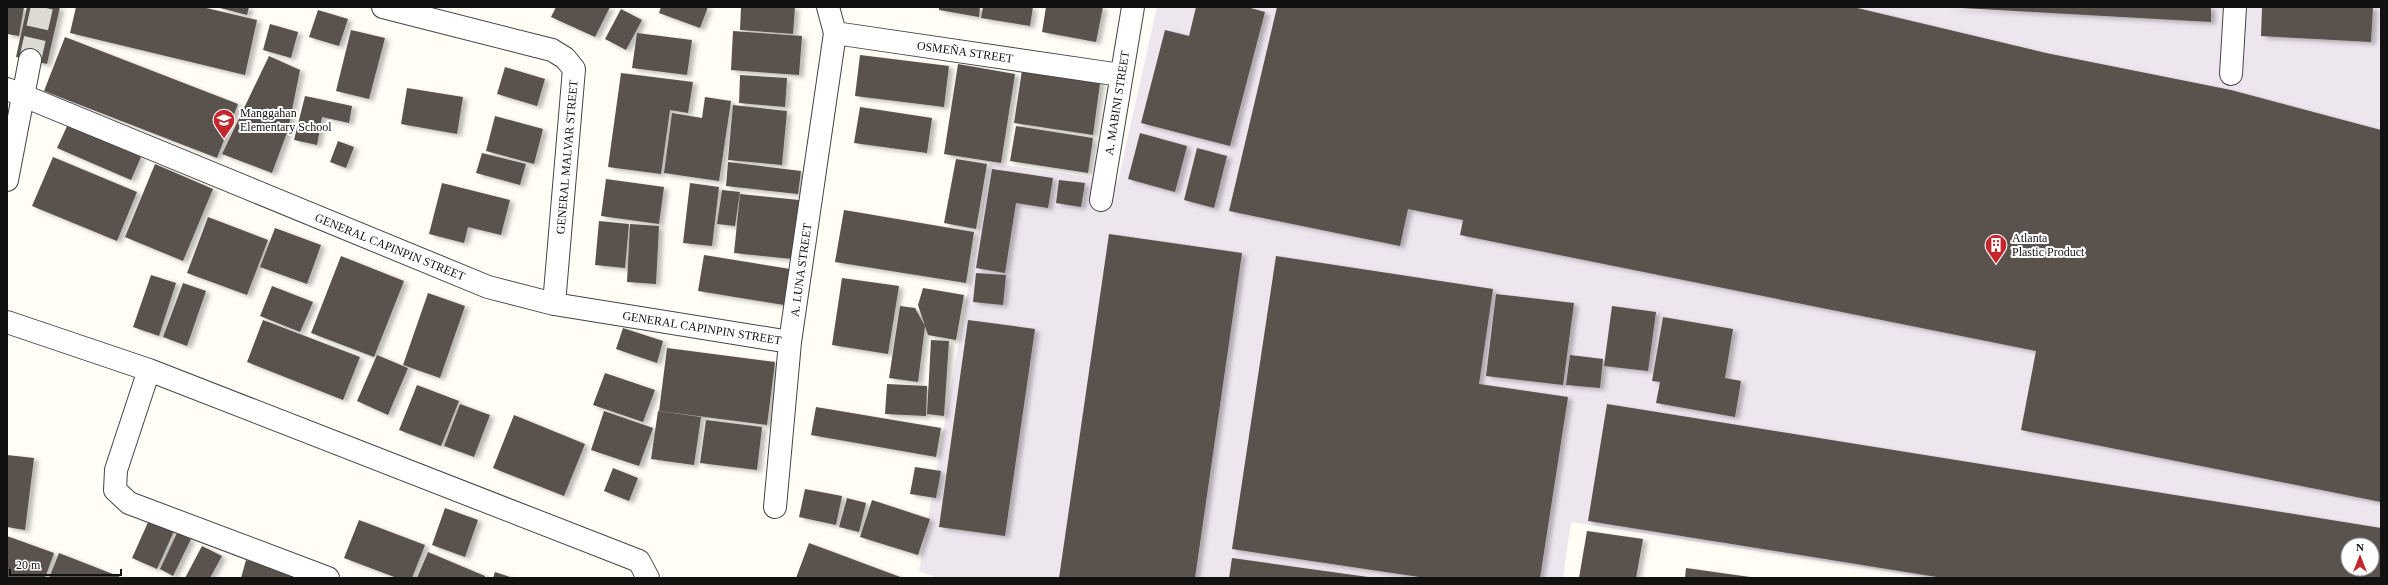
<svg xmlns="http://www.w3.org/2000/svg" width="2388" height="585" font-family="'Times New Roman',serif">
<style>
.industrial{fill:#eee6ef;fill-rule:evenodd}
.building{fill:#5a524d;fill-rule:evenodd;filter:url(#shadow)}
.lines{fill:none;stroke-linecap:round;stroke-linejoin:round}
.minor-tunnel{stroke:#dbdad3;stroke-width:22;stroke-dasharray:22 11;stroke-linecap:butt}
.minor-casing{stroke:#444;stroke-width:24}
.minor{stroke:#fff;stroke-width:22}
.labels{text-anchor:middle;stroke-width:4;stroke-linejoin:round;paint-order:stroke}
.street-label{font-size:12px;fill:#111;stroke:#fff}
.poi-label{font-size:12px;fill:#111;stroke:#fff;text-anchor:start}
</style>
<defs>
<filter id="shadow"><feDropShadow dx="4.5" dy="2.5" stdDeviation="2" flood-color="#0004"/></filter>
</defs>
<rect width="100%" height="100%" fill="#fffdf5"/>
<!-- industrial -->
<path class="industrial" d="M1157,7H2381V578H1931L1571,522L1563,578H937L919,571L990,163L1118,181ZM2348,545H2372V569H2348Z"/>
<!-- building -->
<path class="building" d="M7,7H24L19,36L7,34Z
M27,7H60L47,64L16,57Z
M76,7H202L257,20L245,75L70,33Z
M216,7H249L247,15Z
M556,7H610L595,37L551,17Z
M661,7H708L700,28L659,13Z
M741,7H795L793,34L740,30Z
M939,7H980L979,17L939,10Z
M983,7H1033L1030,26L981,18Z
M1046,7H1103L1096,42L1042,32Z
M1196,7H1247L1265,12L1230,146L1141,123L1165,30L1189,36Z
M1277,7H1853L2046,53L2231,90L2381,130V502L2021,430L2036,351L1460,235L1463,220L1408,209L1400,246L1229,211Z
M1944,7H2211V22Z
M2262,7H2373L2371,42L2261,36Z
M621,9L642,20L626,50L605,39Z
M318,10L348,19L339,46L309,37Z
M270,24L298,32L291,58L263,50Z
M351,30L385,38L369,99L336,91Z
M733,31L802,36L799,75L731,70Z
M637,33L692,40L687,75L632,68Z
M65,37L238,104L217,158L44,91Z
M860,55L949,66L944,107L855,96Z
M269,56L300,70L288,130L272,173L222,154Z
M958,64L1015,74L1001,163L944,154Z
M1023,64L1101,76L1093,135L1014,123Z
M505,67L545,79L537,106L497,94Z
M621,73L693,82L688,113L670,110L661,174L608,167Z
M740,75L787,78L785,107L739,103Z
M407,88L463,97L457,134L401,124Z
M305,96L352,106L349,123L322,117L317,145L294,140Z
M705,97L731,101L719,181L664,173L672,113L702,118Z
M733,105L787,111L782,165L728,160Z
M860,107L932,118L927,153L854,143Z
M495,116L543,129L534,164L486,151Z
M68,124L141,157L131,180L57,148Z
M1016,126L1093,138L1088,173L1010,161Z
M1140,133L1187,146L1175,192L1128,179Z
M338,141L354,147L346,168L330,162Z
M1197,148L1227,156L1214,208L1184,200Z
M482,153L526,164L520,185L476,173Z
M53,157L137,192L117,241L32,206Z
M956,159L987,164L976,229L944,223Z
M728,162L801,171L798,194L726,186Z
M155,164L213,189L183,261L125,237Z
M992,169L1053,178L1048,208L1016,203L1005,273L976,268Z
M606,179L664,187L659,224L601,216Z
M1059,180L1085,183L1081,207L1056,203Z
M442,183L510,200L501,235L468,227L464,243L429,234Z
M690,183L719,187L712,246L683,243Z
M722,190L740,192L735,226L717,224Z
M740,194L799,200L792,259L734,253Z
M844,210L974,232L966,283L835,262Z
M208,217L268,240L247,295L187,273Z
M599,221L629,224L625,268L595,265Z
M630,224L659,226L656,284L627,282Z
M275,228L321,245L307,284L260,267Z
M1109,234L1242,253L1195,578H1059Z
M704,255L790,269L784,305L698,291Z
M341,256L404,281L374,357L311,333Z
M1276,256L1493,289L1479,384L1568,397L1540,578H1426L1232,549Z
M976,273L1006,275L1003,305L973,302Z
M151,275L176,283L159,336L133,327Z
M842,278L899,286L888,354L832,345Z
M183,283L206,291L187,346L163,337Z
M272,286L313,302L300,332L260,316Z
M923,288L964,295L956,340L928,335L918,305Z
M428,293L465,306L440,378L403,365Z
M1496,294L1574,303L1563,385L1486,376Z
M900,306L915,308L925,326L918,382L889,378Z
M1612,306L1656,312L1648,371L1604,366Z
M1663,317L1733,329L1725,378L1741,381L1735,417L1656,403L1660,382L1652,381Z
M263,320L360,357L343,400L247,362Z
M968,320L1035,329L1005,536L939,527Z
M623,328L663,341L657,363L616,349Z
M931,340L949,341L944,416L927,414Z
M667,348L775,362L767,425L659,411Z
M377,355L408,368L388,415L357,401Z
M1570,355L1603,359L1600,388L1566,385Z
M605,373L655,390L643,422L593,405Z
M887,384L927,386L926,416L885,414Z
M417,385L459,401L441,446L399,430Z
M460,404L490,415L474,457L444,446Z
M1607,404L2381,528V578H1943L1588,521ZM2348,545H2372V569H2348Z
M816,407L941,428L936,457L811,435Z
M604,411L653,428L639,466L591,450Z
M658,411L701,417L694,465L651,459Z
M514,415L585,444L564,496L493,468Z
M706,420L762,427L757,470L700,463Z
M7,455L34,458L25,530L7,527Z
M915,467L941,471L936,498L910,494Z
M613,468L638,478L629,501L604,491Z
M805,489L842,496L836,525L799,517Z
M847,498L866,503L859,532L839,527Z
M872,500L930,519L918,555L860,537Z
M445,508L478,520L465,557L432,545Z
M149,520L174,531L157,569L132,558Z
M359,520L425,545L412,578H397L344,558Z
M1587,531L1643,539L1636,578H1579Z
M177,533L191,539L173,576L160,569Z
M7,536L54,553L45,578H7Z
M809,543L903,578H796Z
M202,546L222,556L210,578H185Z
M428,552L485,576L484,578H417Z
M59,553L123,578H49Z
M1232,558L1368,577V578H1229Z
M246,560L303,575V578H241Z
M1686,568L1750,577V578H1685Z
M495,572L513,578H493Z"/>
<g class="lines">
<!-- minor-tunnel -->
<path class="minor-tunnel" d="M30,60L42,7"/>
<!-- minor casing -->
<g class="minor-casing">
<path id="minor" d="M383,7L552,50L565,58L574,69L554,304
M835,33L1121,75
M2231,74L2235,7
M7,89L488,287L554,304L790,342
M7,180L30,60
M1101,200L1133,7
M7,322L149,370L639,561L648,578
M149,370L116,470L115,490L129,503L328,578
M775,507L790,342L835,33L828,7"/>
</g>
<!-- minor -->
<use href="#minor" class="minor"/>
</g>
<!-- icons -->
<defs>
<g id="school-pin" transform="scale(1.15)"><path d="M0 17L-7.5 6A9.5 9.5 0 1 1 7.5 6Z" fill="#c4262e" stroke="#fff"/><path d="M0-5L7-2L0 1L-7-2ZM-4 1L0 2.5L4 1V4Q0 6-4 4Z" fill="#fff"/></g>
<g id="building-pin" transform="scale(1.15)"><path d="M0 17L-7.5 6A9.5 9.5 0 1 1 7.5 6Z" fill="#c4262e" stroke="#fff"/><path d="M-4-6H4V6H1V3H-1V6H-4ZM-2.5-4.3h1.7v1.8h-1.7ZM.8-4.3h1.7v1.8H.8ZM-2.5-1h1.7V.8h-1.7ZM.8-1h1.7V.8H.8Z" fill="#fff"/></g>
</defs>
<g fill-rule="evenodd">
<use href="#school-pin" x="224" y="120"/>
<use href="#building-pin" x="1996" y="245"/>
</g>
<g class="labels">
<!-- street labels -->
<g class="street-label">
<text transform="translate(965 52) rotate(8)" y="4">OSMEÑA STREET</text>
<text transform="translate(1117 103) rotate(-81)" y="4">A. MABINI STREET</text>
<text transform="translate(567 157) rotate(-85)" y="4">GENERAL MALVAR STREET</text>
<text transform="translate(390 247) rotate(22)" y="4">GENERAL CAPINPIN STREET</text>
<text transform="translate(801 270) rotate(-82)" y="4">A. LUNA STREET</text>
<text transform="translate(702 328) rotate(9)" y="4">GENERAL CAPINPIN STREET</text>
</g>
<!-- poi labels -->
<g class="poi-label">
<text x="240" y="117">Manggahan<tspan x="240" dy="14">Elementary School</tspan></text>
<text x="2012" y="242">Atlanta<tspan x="2012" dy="14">Plastic Product</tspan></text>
</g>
</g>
<!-- border -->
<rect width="2388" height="585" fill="none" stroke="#111111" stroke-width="16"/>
<!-- north arrow -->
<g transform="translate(2360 557)"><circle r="19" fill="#ffffff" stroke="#a0a0a0"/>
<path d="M0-3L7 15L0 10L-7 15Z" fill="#c4262e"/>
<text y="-6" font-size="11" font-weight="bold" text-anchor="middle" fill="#111111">N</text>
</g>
<!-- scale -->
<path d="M10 569v6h111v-6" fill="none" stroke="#111111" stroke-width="2"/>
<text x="16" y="569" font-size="12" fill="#111111" stroke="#ffffff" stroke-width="3" paint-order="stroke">20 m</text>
</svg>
